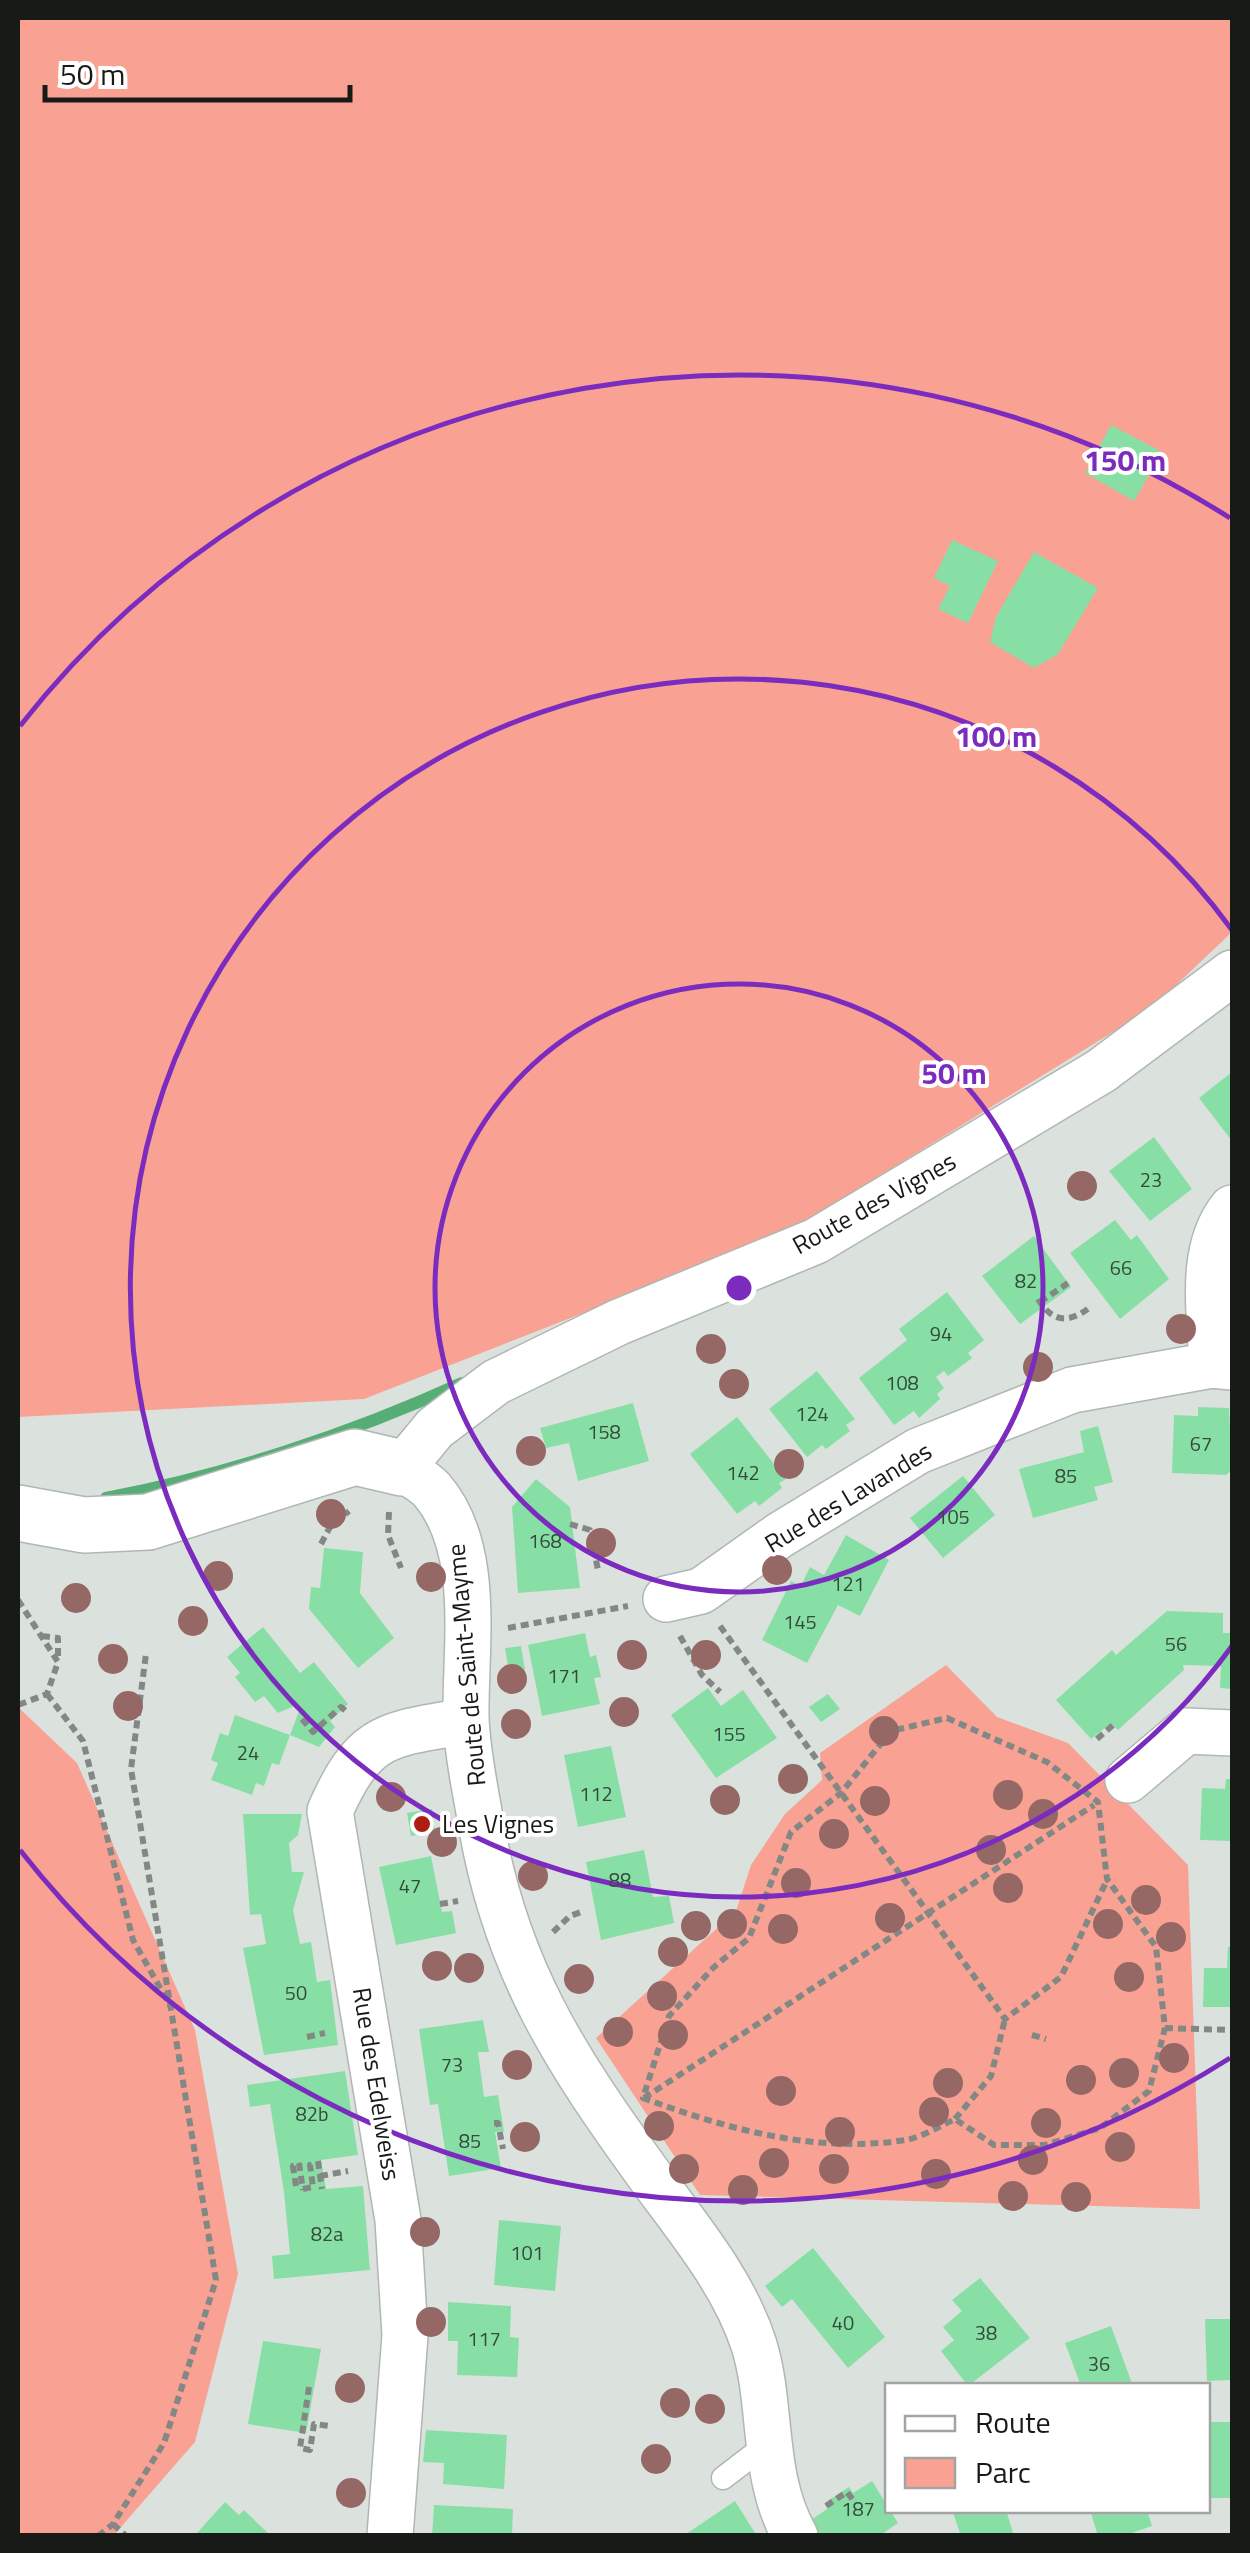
<svg xmlns="http://www.w3.org/2000/svg" width="1250" height="2553" font-family="'Titillium Web',sans-serif">
<style>
.green{fill:#f9a294}
.lines{fill:none;stroke-linecap:round;stroke-linejoin:round}
.stream{stroke:#56ad75;stroke-width:12}
.building{fill:#88dfa5}
.lane-casing{stroke:#b0b7b2;stroke-width:25}
.street-casing{stroke:#b0b7b2;stroke-width:48}
.secondary-casing{stroke:#b0b7b2;stroke-width:58}
.path{stroke:#838884;stroke-width:6;stroke-dasharray:8 5;stroke-linecap:butt}
.lane{stroke:#fff;stroke-width:22}
.street{stroke:#fff;stroke-width:45}
.secondary{stroke:#fff;stroke-width:55}
.tree{fill:#956865}
.ring{fill:none;stroke:#7b2cbf;stroke-width:5}
.poi-dot{fill:#ad1d11;stroke:#fff;stroke-width:4}
.labels{text-anchor:middle;stroke-width:8;stroke-linejoin:round;paint-order:stroke}
.number-label{font-size:20px;fill:#344b3b}
.street-label{font-size:25px;fill:#181a18;stroke:#fff}
.poi-label{font-size:25px;fill:#181a18;stroke:#fff;text-anchor:start}
.centre{fill:#7b2cbf;stroke:#fff;stroke-width:5}
.ring-label{font-size:30px;text-anchor:middle;font-weight:bold;fill:#7b2cbf;stroke:#fff;stroke-width:8;stroke-linejoin:round;paint-order:stroke}
</style>
<rect width="100%" height="100%" fill="#dbe2dd"/>
<!-- green -->
<path class="green" d="M18,18H1232V932L1152,1008L785,1234L364,1399L18,1417Z
M946,1665L997,1717L1068,1743L1188,1865L1200,2209L700,2195L596,2038L736,1911L751,1865L785,1814L822,1780L820,1753Z
M18,1707L77,1763L195,2030L238,2274L195,2442L114,2535H18Z"/>
<g class="lines">
<!-- stream -->
<path class="stream" d="M106,1498C226,1475 350,1434 462,1383"/>
</g>
<!-- building -->
<path class="building" d="M1111,425L1162,452L1134,501L1085,473Z
M952,540L998,561L968,623L938,609L950,586L934,578Z
M1034,552L1098,588L1058,654L1034,668L990,642L996,617Z
M1232,1072V1141L1199,1098Z
M1154,1137L1192,1189L1150,1221L1109,1171Z
M1115,1220L1131,1240L1137,1235L1169,1279L1120,1319L1070,1253Z
M1034,1236L1071,1287L1020,1324L982,1276Z
M947,1292L984,1340L968,1353L972,1358L948,1376L944,1371L936,1377L944,1388L937,1394L940,1399L919,1418L914,1411L894,1425L859,1378L907,1340L899,1329Z
M817,1371L855,1419L846,1425L850,1431L826,1449L822,1445L807,1457L769,1409Z
M633,1403L649,1461L578,1481L569,1443L546,1448L540,1428Z
M1198,1407L1229,1408L1232,1470L1226,1475L1172,1473L1174,1415L1198,1416Z
M737,1417L786,1479L779,1483L782,1488L759,1506L755,1501L737,1514L690,1454Z
M1098,1426L1113,1482L1094,1487L1098,1500L1033,1518L1019,1469L1084,1452L1080,1431Z
M963,1476L995,1515L943,1558L910,1518Z
M536,1479L570,1507L580,1588L518,1593L512,1507Z
M846,1535L889,1560L860,1616L838,1605L807,1663L762,1640L791,1581L801,1586L810,1567L824,1575Z
M324,1548L363,1552L360,1593L394,1638L358,1668L309,1609L311,1587L320,1588Z
M1167,1611L1223,1613V1633H1232V1689L1220,1688L1221,1666L1183,1665L1184,1670L1118,1730L1111,1723L1091,1739L1056,1700L1112,1650L1116,1655Z
M263,1627L300,1673L314,1662L348,1704L330,1721L335,1727L319,1747L290,1735L299,1711L294,1706L278,1713L264,1696L255,1702L235,1677L240,1673L227,1657Z
M585,1633L590,1657L596,1655L601,1677L594,1678L600,1704L542,1716L528,1645Z
M521,1646L525,1670L509,1672L505,1648Z
M708,1688L721,1706L743,1690L777,1738L716,1778L671,1715Z
M828,1694L840,1709L821,1722L809,1707Z
M235,1715L290,1735L279,1765L272,1763L264,1786L256,1783L252,1795L211,1780L218,1763L211,1760L220,1733L228,1736Z
M611,1746L626,1817L578,1827L564,1755Z
M1226,1779H1232V1841L1200,1840L1202,1788L1225,1789Z
M432,1809L435,1832L411,1836L407,1813Z
M243,1814H302L298,1835L289,1843L292,1872H304L293,1910L300,1944L311,1942L317,1982L330,1980L338,2045L264,2055L243,1948L266,1944L261,1914L250,1915Z
M644,1850L653,1897L669,1896L674,1923L601,1940L586,1862Z
M431,1856L442,1912L452,1911L456,1933L396,1945L379,1867Z
M1228,1947H1232V2007H1203L1204,1968H1227Z
M483,2020L489,2052H478L484,2097L498,2095L504,2131L495,2132L501,2168L449,2176L438,2104L430,2105L419,2029Z
M345,2071L358,2155L321,2160L326,2189L363,2186L370,2270L274,2279L272,2256L290,2254L284,2192L270,2104L250,2107L247,2085Z
M499,2220L561,2226L555,2291L494,2285Z
M813,2248L885,2337L848,2368L792,2299L782,2307L765,2286Z
M980,2278L1030,2338L968,2386L941,2351L954,2340L943,2327L962,2311L952,2300Z
M448,2302L511,2306L510,2337L519,2338L517,2377L457,2375L458,2341H448Z
M1205,2319H1232V2380L1207,2381Z
M1111,2326L1133,2386H1081L1065,2343Z
M263,2341L321,2349L306,2433L248,2424Z
M1208,2422H1232V2498H1208Z
M426,2430L507,2435L504,2489L443,2484L444,2463L423,2462Z
M872,2481L898,2523L879,2536H821L811,2520L830,2507L826,2502L849,2487L853,2493Z
M735,2501L757,2536H683Z
M225,2502L239,2515L244,2510L271,2536H199L197,2533Z
M434,2505L513,2509L512,2536H432Z
M952,2510H1006L1014,2536H961Z
M1090,2510H1147L1152,2526L1123,2536H1098Z"/>
<g class="lines">
<!-- lane casing -->
<g class="lane-casing">
<path id="lane" d="M723,2478L766,2445"/>
</g>
<!-- street casing -->
<g class="street-casing">
<path id="street" d="M1212,1365C1210,1314 1198,1250 1232,1208
M666,1599L701,1591L780,1535L918,1451L1072,1390L1212,1365L1232,1367
M1128,1780L1186,1731L1232,1733
M390,2536L405,2335L398,2220L330,1811C365,1732 387,1735 466,1721
M795,2536C761,2476 773,2407 754,2345C733,2280 686,2226 647,2172C565,2059 507,1969 482,1829C476,1793 467,1753 466,1717C465,1645 482,1549 432,1490C424,1481 411,1475 402,1468L435,1428L496,1382L619,1322L816,1241L1101,1071L1232,973"/>
</g>
<!-- secondary casing -->
<g class="secondary-casing">
<path id="secondary" d="M18,1513L84,1525L148,1522L355,1457L402,1468"/>
</g>
<!-- path -->
<path class="path" d="M1038,1299C1052,1322 1068,1324 1089,1308
M1040,1302L1068,1283
M389,1512L388,1535L401,1568
M570,1524L590,1530L598,1570
M321,1544L330,1527L349,1511
M18,1600L58,1662L47,1694L18,1705
M720,1626L1005,2019L1061,1977L1107,1880
M508,1628L628,1606
M42,1636L58,1638V1660
M680,1636L702,1675L720,1692
M47,1694L83,1741L133,1940L172,2009
M947,1718L1047,1762L1098,1802L1107,1879L1156,1947L1165,2028L1149,2091L1100,2128L1045,2145H994L955,2119C940,2126 922,2137 906,2140C815,2154 727,2129 643,2098L669,2016L714,1967L749,1938L791,1832L841,1793L891,1731Z
M302,1719L313,1732L341,1707L348,1713
M1097,1739L1113,1725
M440,1904L458,1901
M553,1932L570,1916L584,1911
M1165,2028L1232,2030
M1032,2035L1046,2039
M307,2037L325,2033
M644,2098L1094,1805
M955,2119L991,2076L1005,2019
M494,2123H498L503,2149
M318,2161L322,2189
M299,2163L303,2190
M320,2176L348,2171
M296,2186L293,2166L300,2165
M303,2189L313,2187L310,2165L318,2164
M309,2387L300,2448L310,2450L314,2424L329,2426
M826,2506L847,2492L853,2500
M113,2524L126,2536
M98,2536L113,2524L164,2443L216,2280L131,1769L146,1654"/>
<!-- lane -->
<use href="#lane" class="lane"/>
<!-- street -->
<use href="#street" class="street"/>
<!-- secondary -->
<use href="#secondary" class="secondary"/>
</g>
<!-- trees -->
<g class="tree">
<circle cx="1082" cy="1186" r="15"/>
<circle cx="1181" cy="1329" r="15"/>
<circle cx="711" cy="1349" r="15"/>
<circle cx="1038" cy="1367" r="15"/>
<circle cx="734" cy="1384" r="15"/>
<circle cx="531" cy="1451" r="15"/>
<circle cx="789" cy="1464" r="15"/>
<circle cx="331" cy="1514" r="15"/>
<circle cx="601" cy="1543" r="15"/>
<circle cx="777" cy="1570" r="15"/>
<circle cx="218" cy="1576" r="15"/>
<circle cx="431" cy="1577" r="15"/>
<circle cx="76" cy="1598" r="15"/>
<circle cx="193" cy="1621" r="15"/>
<circle cx="632" cy="1655" r="15"/>
<circle cx="706" cy="1655" r="15"/>
<circle cx="113" cy="1659" r="15"/>
<circle cx="512" cy="1679" r="15"/>
<circle cx="128" cy="1706" r="15"/>
<circle cx="624" cy="1712" r="15"/>
<circle cx="516" cy="1724" r="15"/>
<circle cx="884" cy="1731" r="15"/>
<circle cx="793" cy="1779" r="15"/>
<circle cx="1008" cy="1795" r="15"/>
<circle cx="391" cy="1797" r="15"/>
<circle cx="725" cy="1800" r="15"/>
<circle cx="875" cy="1801" r="15"/>
<circle cx="1043" cy="1814" r="15"/>
<circle cx="834" cy="1834" r="15"/>
<circle cx="442" cy="1842" r="15"/>
<circle cx="991" cy="1850" r="15"/>
<circle cx="533" cy="1876" r="15"/>
<circle cx="796" cy="1883" r="15"/>
<circle cx="1008" cy="1888" r="15"/>
<circle cx="1146" cy="1900" r="15"/>
<circle cx="890" cy="1918" r="15"/>
<circle cx="732" cy="1924" r="15"/>
<circle cx="1108" cy="1924" r="15"/>
<circle cx="696" cy="1926" r="15"/>
<circle cx="783" cy="1929" r="15"/>
<circle cx="1171" cy="1937" r="15"/>
<circle cx="673" cy="1952" r="15"/>
<circle cx="437" cy="1966" r="15"/>
<circle cx="469" cy="1968" r="15"/>
<circle cx="1129" cy="1977" r="15"/>
<circle cx="579" cy="1979" r="15"/>
<circle cx="662" cy="1996" r="15"/>
<circle cx="618" cy="2032" r="15"/>
<circle cx="673" cy="2035" r="15"/>
<circle cx="1174" cy="2058" r="15"/>
<circle cx="517" cy="2065" r="15"/>
<circle cx="1124" cy="2073" r="15"/>
<circle cx="1081" cy="2080" r="15"/>
<circle cx="948" cy="2083" r="15"/>
<circle cx="781" cy="2091" r="15"/>
<circle cx="934" cy="2112" r="15"/>
<circle cx="1046" cy="2123" r="15"/>
<circle cx="659" cy="2126" r="15"/>
<circle cx="840" cy="2132" r="15"/>
<circle cx="525" cy="2137" r="15"/>
<circle cx="1120" cy="2147" r="15"/>
<circle cx="1033" cy="2160" r="15"/>
<circle cx="774" cy="2163" r="15"/>
<circle cx="684" cy="2169" r="15"/>
<circle cx="834" cy="2169" r="15"/>
<circle cx="936" cy="2174" r="15"/>
<circle cx="743" cy="2190" r="15"/>
<circle cx="1013" cy="2196" r="15"/>
<circle cx="1076" cy="2197" r="15"/>
<circle cx="425" cy="2232" r="15"/>
<circle cx="431" cy="2322" r="15"/>
<circle cx="350" cy="2388" r="15"/>
<circle cx="675" cy="2403" r="15"/>
<circle cx="710" cy="2409" r="15"/>
<circle cx="656" cy="2459" r="15"/>
<circle cx="351" cy="2493" r="15"/>
</g>
<!-- distance rings -->
<g class="ring">
<circle cx="739" cy="1288" r="304"/>
<path d="M1232 1646A609 609 0 1 1 1232 930"/>
<path d="M1230 2058A913 913 0 0 1 20 1850M20 726A913 913 0 0 1 1230 518"/>
</g>
<!-- markers -->
<circle class="poi-dot" cx="422" cy="1824" r="10"/>
<g class="labels">
<!-- number labels -->
<g class="number-label">
<text x="1151" y="1187">23</text>
<text x="1121" y="1275">66</text>
<text x="1026" y="1288">82</text>
<text x="941" y="1341">94</text>
<text x="902" y="1390">108</text>
<text x="812" y="1421">124</text>
<text x="604" y="1439">158</text>
<text x="1201" y="1451">67</text>
<text x="743" y="1480">142</text>
<text x="1066" y="1483">85</text>
<text x="953" y="1524">105</text>
<text x="545" y="1548">168</text>
<text x="848" y="1591">121</text>
<text x="800" y="1629">145</text>
<text x="1176" y="1651">56</text>
<text x="564" y="1683">171</text>
<text x="729" y="1741">155</text>
<text x="248" y="1760">24</text>
<text x="596" y="1801">112</text>
<text x="620" y="1887">88</text>
<text x="410" y="1893">47</text>
<text x="296" y="2000">50</text>
<text x="452" y="2072">73</text>
<text x="312" y="2121">82b</text>
<text x="470" y="2148">85</text>
<text x="327" y="2241">82a</text>
<text x="527" y="2260">101</text>
<text x="843" y="2330">40</text>
<text x="986" y="2340">38</text>
<text x="484" y="2346">117</text>
<text x="1099" y="2371">36</text>
<text x="858" y="2516">187</text>
</g>
<!-- street labels -->
<g class="street-label">
<text transform="translate(874 1203) rotate(-29)" y="9">Route des Vignes</text>
<text transform="translate(848 1497) rotate(-31)" y="9">Rue des Lavandes</text>
<text transform="translate(466 1665) rotate(-95)" y="9">Route de Saint-Mayme</text>
<text transform="translate(377 2084) rotate(81)" y="9">Rue des Edelweiss</text>
</g>
<!-- poi labels -->
<g class="poi-label">
<text x="442" y="1833">Les Vignes</text>
</g>
</g>
<circle cx="739" cy="1288" r="15" class="centre"/>
<g class="ring-label">
<text x="1125" y="471">150 m</text>
<text x="996" y="747">100 m</text>
<text x="954" y="1084">50 m</text>
</g>
<!-- border -->
<rect width="1250" height="2553" fill="none" stroke="#181a18" stroke-width="40"/>
<!-- legend -->
<rect x="885" y="2383" width="325" height="130" fill="#ffffff" stroke="#a3a3a3" stroke-width="2.5"/>
<rect x="905" y="2416" width="50" height="15" fill="#ffffff" stroke="#a3a3a3" stroke-width="2.5"/>
<text x="975" y="2433" font-size="30" fill="#181a18">Route</text>
<rect x="905" y="2458" width="50" height="30" fill="#f9a294" stroke="#a3a3a3" stroke-width="2.5"/>
<text x="975" y="2483" font-size="30" fill="#181a18">Parc</text>
<!-- scale -->
<path d="M45 85v15h305v-15" fill="none" stroke="#181a18" stroke-width="5"/>
<text x="60" y="85" font-size="30" fill="#181a18" stroke="#ffffff" stroke-width="8" paint-order="stroke">50 m</text>
</svg>
